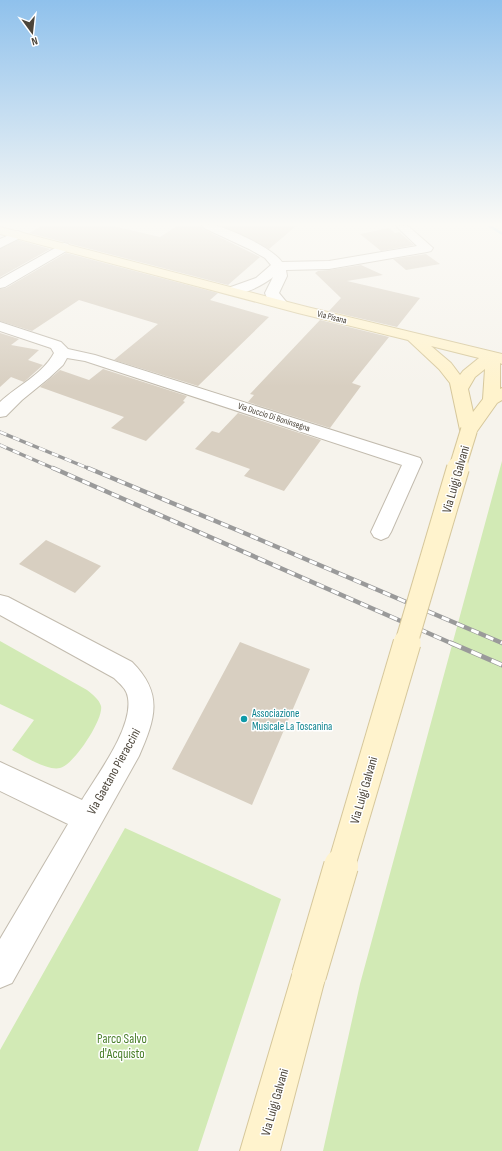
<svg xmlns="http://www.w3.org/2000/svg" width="502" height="1151" font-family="'Sofia Sans Condensed',sans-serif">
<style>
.green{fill:#d2eab5}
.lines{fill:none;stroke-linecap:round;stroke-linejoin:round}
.stream{fill:#a9d4f2;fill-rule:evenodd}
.building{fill:#d8cfc1}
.minor-casing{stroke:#c2bbae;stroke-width:2}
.secondary-casing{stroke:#d6c79b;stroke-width:2}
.minor{fill:#fff;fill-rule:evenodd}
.secondary{fill:#fff3cd;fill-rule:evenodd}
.rail-far2-casing{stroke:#9a9a9a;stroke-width:3.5}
.rail-far1-casing{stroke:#9a9a9a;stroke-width:4.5}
.rail-casing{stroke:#9a9a9a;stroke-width:5}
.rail-far2{stroke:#fff;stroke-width:2.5;stroke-dasharray:7;stroke-linecap:butt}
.rail-far1{stroke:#fff;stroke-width:3;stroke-dasharray:8;stroke-linecap:butt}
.rail{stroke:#fff;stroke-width:3.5;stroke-dasharray:11;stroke-linecap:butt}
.secondary-bridge-far3-casing{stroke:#d6c79b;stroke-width:18;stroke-linecap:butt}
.secondary-bridge-far2-casing{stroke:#d6c79b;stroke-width:24;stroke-linecap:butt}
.secondary-bridge-far1-casing{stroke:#d6c79b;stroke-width:29;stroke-linecap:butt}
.secondary-bridge-casing{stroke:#d6c79b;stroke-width:36;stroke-linecap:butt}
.secondary-bridge-far3{stroke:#fff3cd;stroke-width:16}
.secondary-bridge-far2{stroke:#fff3cd;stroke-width:22}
.secondary-bridge-far1{stroke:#fff3cd;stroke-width:27}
.secondary-bridge{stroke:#fff3cd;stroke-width:34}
.culture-dot{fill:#0f9aa8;stroke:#fff;stroke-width:1.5}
.labels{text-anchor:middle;stroke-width:3;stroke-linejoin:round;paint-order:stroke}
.far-street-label{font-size:9px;fill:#4b4439;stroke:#fff}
.culture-label{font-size:11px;fill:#0d838f;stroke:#fff;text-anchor:start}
.near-street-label{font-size:13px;fill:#4b4439;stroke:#fff}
.near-park-label{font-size:13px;fill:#4a7f2a;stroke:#fff}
</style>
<rect width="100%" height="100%" fill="#f6f3ec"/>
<!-- green -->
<path class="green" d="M502,461V1151H323L360,984Z
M0,641L87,690C92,694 99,699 101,706C104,719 73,766 60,768C47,771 24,756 12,750L34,720L0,704Z
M125,828L281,899L198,1151H0V1050Z"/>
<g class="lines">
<!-- stream -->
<path class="stream" d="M487,226H492L502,232V235Z"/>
</g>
<!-- building -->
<path class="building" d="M42,226H113L160,237L177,226H201L203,229L260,257L228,285L29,233Z
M221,226H296L269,249L243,235Z
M389,228L395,233L399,232L414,245L381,251L360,234Z
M18,240L50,249L0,277V249Z
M66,253L218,293L210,300L269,317L198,386L114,360L158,324L79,300L32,331L0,321V289L6,288Z
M426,254L440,264L406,270L393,259Z
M361,265L383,275L347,281L420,298L397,327L329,311L341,298L315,273L318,271L329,270Z
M320,320L389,337L352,383L361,386L330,428L248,402L254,395L250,394Z
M0,333L19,339L11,345L39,350L28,360L43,365L24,382L11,377L0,387Z
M103,369L187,396L183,401L185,402L146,441L111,428L124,417L40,387L60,370L89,380Z
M238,413L321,440L284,491L244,476L250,469L195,449L212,431L219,433Z
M46,540L101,566L75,593L19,564Z
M240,642L310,669L252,805L172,769Z"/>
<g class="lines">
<!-- minor casing -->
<g class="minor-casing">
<path id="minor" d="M202,226C207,225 213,225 218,226C234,231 272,248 282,262L329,261L417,246L396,226H408L433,248L431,251L427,252L329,269L286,270L287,276L279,293L288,304L286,307C276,309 268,302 265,293L273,277C264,285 240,297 228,294L226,291L228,288L256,278L271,265L265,258L249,249L204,228Z
M18,231L22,233L24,235L22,237L0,248V239Z
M64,243L68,244L70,247L68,250L5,287L0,288V279Z
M0,322L61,342L68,349L95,355L420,458L422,462L391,532L388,537L381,540L374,537L371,532L402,465L85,361L67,358L63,365L49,378L22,400L6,416L0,417V402C17,386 43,374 54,353L51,348L0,331Z
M0,595L8,597L132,662C164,694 155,719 139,756L12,983L0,988V939L68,824L0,791V762L82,800C97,775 133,728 128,698C127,689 120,684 114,678L0,615Z"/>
</g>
<!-- secondary casing -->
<g class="secondary-casing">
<path id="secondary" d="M0,227L307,307L502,354V364L500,363V389L502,388V400L497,403L475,434L469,435L463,434L460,430L450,383L439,369L408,340L298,313L0,234ZM431,346L479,358L463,371L460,375L451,363ZM485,369L483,399L473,412L468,389L475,377Z
M309,958L321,963L326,975L280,1151H240L292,975L297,963Z"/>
</g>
<!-- minor -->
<use href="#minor" class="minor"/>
<!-- secondary -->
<use href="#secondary" class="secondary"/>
<!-- rail-far2 casing -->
<g class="rail-far2-casing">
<path id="rail-far2" d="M0,432L90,469
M0,445L55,469"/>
</g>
<!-- rail-far1 casing -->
<g class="rail-far1-casing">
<path id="rail-far1" d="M53,468L453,644
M88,468L249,535L502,643"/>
</g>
<!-- rail casing -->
<g class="rail-casing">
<path id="rail" d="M451,643L502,665"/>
</g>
<!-- rail-far2 -->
<use href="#rail-far2" class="rail-far2"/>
<!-- rail-far1 -->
<use href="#rail-far1" class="rail-far1"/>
<!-- rail -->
<use href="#rail" class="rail"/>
<!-- secondary-bridge-far3 casing -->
<g class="secondary-bridge-far3-casing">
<path id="secondary-bridge-far3" d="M457,469L469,430"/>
</g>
<!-- secondary-bridge-far2 casing -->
<g class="secondary-bridge-far2-casing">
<path id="secondary-bridge-far2" d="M406,644L458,468"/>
</g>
<!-- secondary-bridge-far1 casing -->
<g class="secondary-bridge-far1-casing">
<path id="secondary-bridge-far1" d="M341,867L407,643"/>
</g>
<!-- secondary-bridge casing -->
<g class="secondary-bridge-casing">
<path id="secondary-bridge" d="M309,975L341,866"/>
</g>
<!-- secondary-bridge-far3 -->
<use href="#secondary-bridge-far3" class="secondary-bridge-far3"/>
<!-- secondary-bridge-far2 -->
<use href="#secondary-bridge-far2" class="secondary-bridge-far2"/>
<!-- secondary-bridge-far1 -->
<use href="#secondary-bridge-far1" class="secondary-bridge-far1"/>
<!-- secondary-bridge -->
<use href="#secondary-bridge" class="secondary-bridge"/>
</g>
<!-- sky -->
<linearGradient id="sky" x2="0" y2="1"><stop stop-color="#8fc1ec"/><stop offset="0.58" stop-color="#fbfaf6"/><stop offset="1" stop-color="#fbfaf6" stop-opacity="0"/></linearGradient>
<rect width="502" height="387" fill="url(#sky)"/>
<!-- markers -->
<circle class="culture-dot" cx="244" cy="719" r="4"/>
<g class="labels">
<!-- far-street labels -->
<g class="far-street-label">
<text transform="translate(332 317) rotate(14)" y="3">Via Pisana</text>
<text transform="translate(274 417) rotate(18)" y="3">Via Duccio Di Boninsegna</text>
</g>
<!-- culture labels -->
<g class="culture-label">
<text x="252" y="717">Associazione<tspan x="252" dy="13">Musicale La Toscanina</tspan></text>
</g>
<!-- near-street labels -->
<g class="near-street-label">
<text transform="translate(455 479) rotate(-74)" y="5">Via Luigi Galvani</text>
<text transform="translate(113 771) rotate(-61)" y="5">Via Gaetano Pieraccini</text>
<text transform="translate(363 790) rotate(-74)" y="5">Via Luigi Galvani</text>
<text transform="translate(274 1102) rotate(-74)" y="5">Via Luigi Galvani</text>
</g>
<!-- near-park labels -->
<g class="near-park-label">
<text x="122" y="1043">Parco Salvo<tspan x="122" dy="15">d'Acquisto</tspan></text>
</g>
</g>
<!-- north arrow -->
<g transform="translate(32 32) rotate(165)" stroke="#ffffff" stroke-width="3" paint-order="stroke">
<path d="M0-3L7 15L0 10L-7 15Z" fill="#4b4439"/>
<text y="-6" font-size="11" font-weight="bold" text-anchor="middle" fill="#4b4439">N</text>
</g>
</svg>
